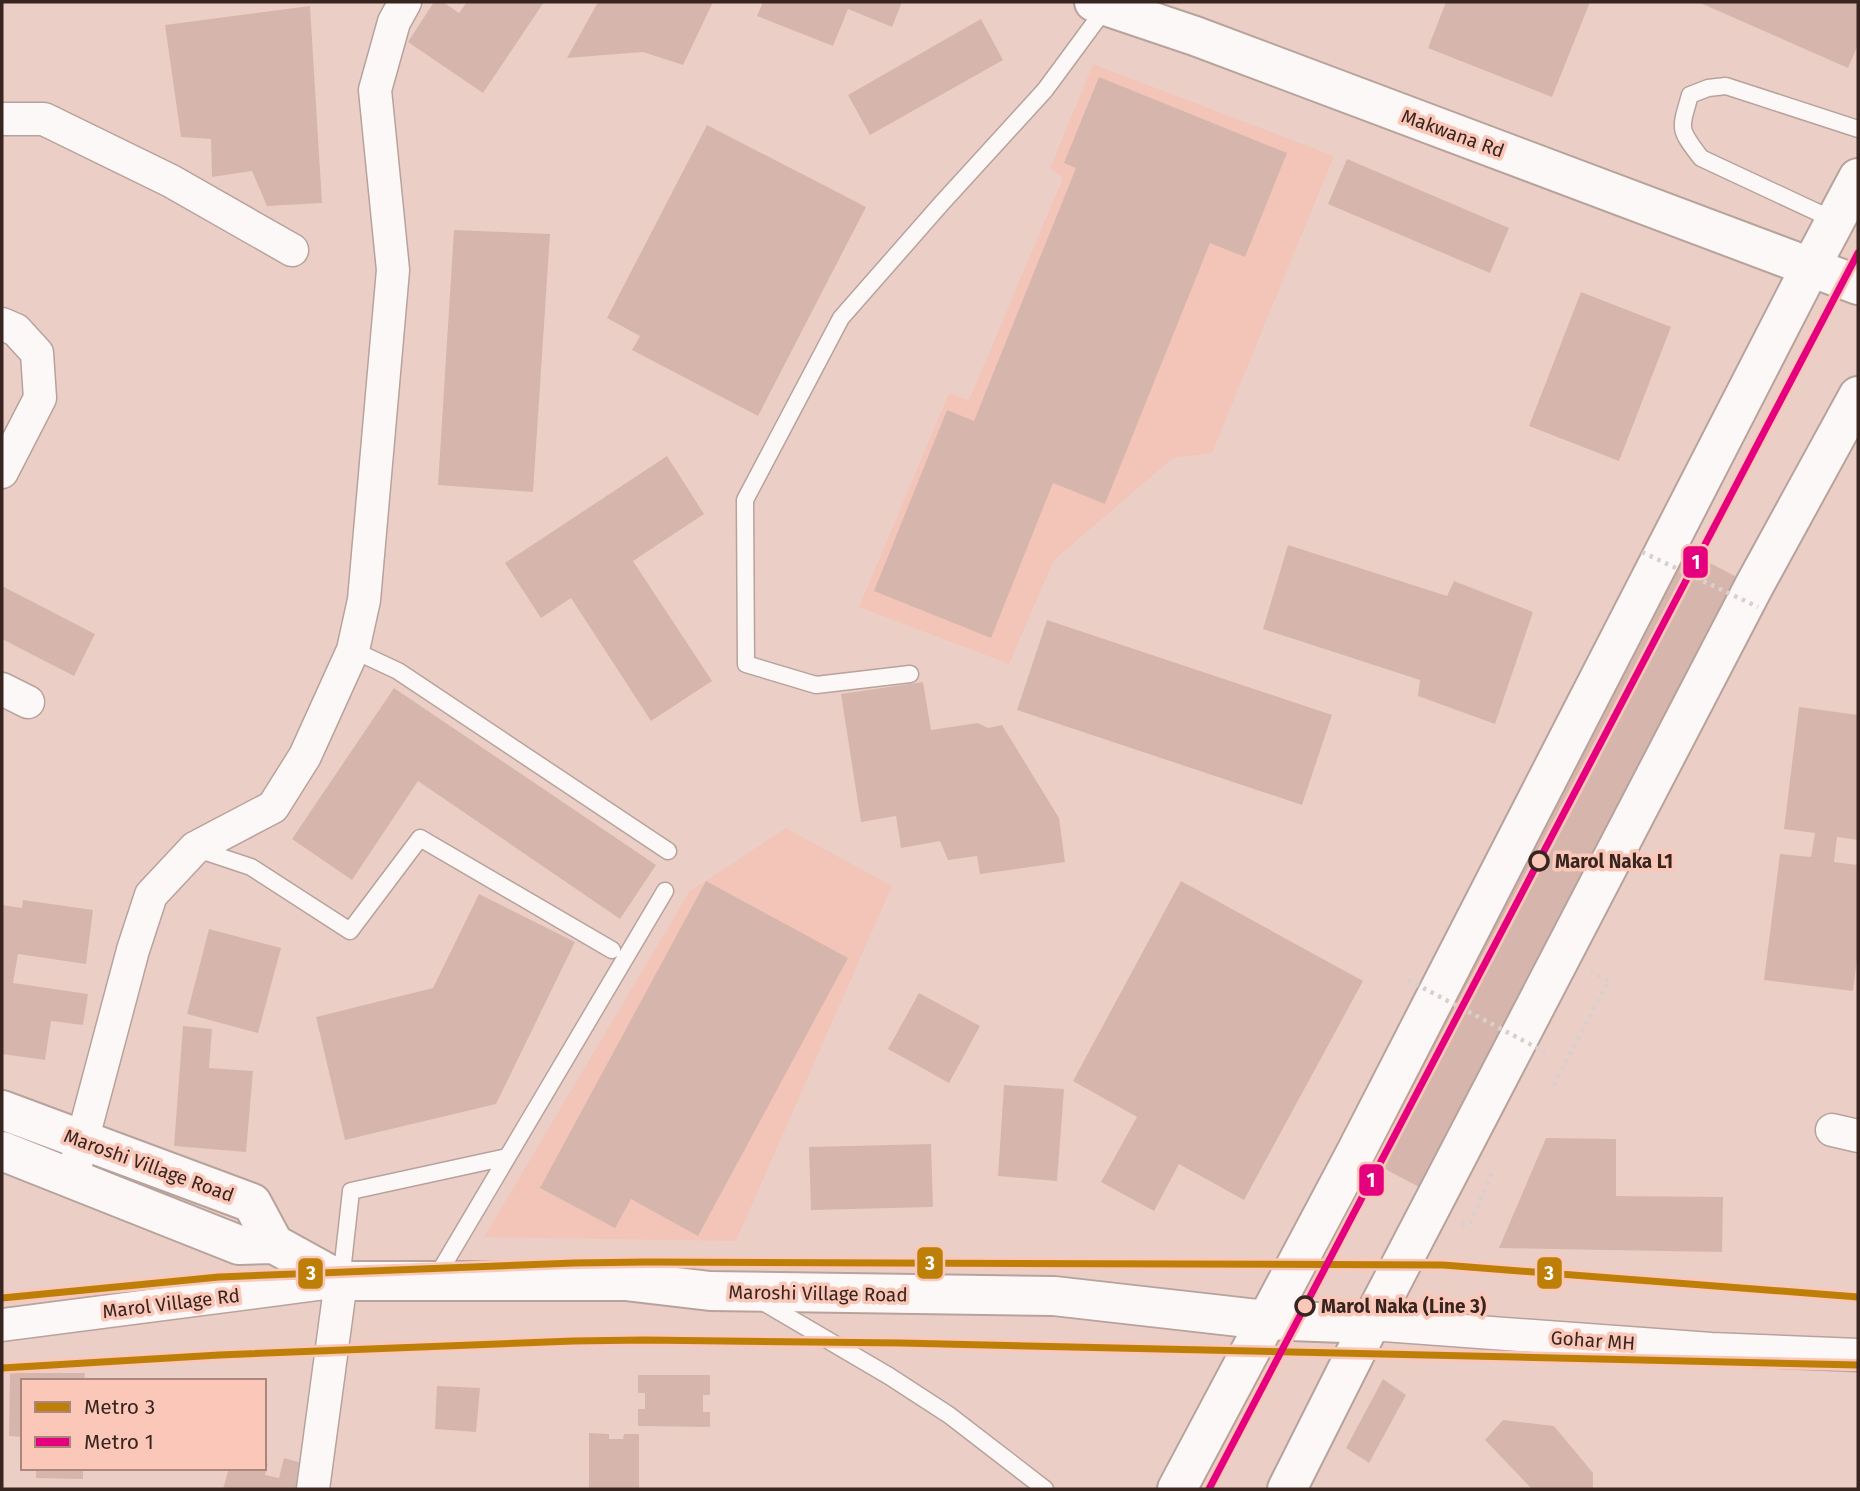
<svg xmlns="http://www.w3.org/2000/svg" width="1860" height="1491" font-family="'Fira Sans',sans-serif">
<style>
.built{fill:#f2c5b8}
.building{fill:#d6b6ac}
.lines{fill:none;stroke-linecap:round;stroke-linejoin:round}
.lane-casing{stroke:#b8a29c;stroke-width:19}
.street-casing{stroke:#b8a29c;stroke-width:35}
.secondary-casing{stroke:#b8a29c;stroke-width:42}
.primary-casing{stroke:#b8a29c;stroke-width:42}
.path{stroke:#d8d0cd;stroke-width:4.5;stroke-dasharray:3.5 5;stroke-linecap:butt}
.lane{stroke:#fcf8f7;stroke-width:16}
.street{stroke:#fcf8f7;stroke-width:32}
.secondary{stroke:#fcf8f7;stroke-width:38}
.primary{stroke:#fcf8f7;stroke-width:38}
.path-bridge{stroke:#d8d0cd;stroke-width:4.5;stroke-dasharray:3.5 5;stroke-linecap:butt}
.metro-1-casing{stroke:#fac7b8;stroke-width:12}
.metro-2-casing{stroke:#fac7b8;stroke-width:12}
.metro-1{stroke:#be7f09;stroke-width:7}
.metro-2{stroke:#e5007d;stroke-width:7}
.stop-dot{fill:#fac7b8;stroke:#38251f;stroke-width:3.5}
.labels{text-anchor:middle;stroke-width:7;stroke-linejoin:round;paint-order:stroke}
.street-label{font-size:19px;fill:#38251f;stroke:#fac7b8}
.stop-label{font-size:19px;font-weight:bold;fill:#38251f;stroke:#fac7b8;text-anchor:start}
.line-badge{stroke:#fac7b8;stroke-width:2.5}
.badge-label{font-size:19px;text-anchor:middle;font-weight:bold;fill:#fff}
</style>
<rect width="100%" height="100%" fill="#ebcfc7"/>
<!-- built -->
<path class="built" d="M1093,64L1334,156L1212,453L1173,458L1054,560L1009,664L859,607L949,393L969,400L1063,178L1050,168Z
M786,828L892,886L736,1241L484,1237L689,892Z"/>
<!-- building -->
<path class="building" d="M434,2H443L459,13L467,2H544L483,93L408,42Z
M598,2H713L683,65L643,52L567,58Z
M763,2H902L892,27L848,9L833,46L757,16Z
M1446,2H1590L1552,97L1428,48Z
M1698,2H1858V45L1848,68Z
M310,6L322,203L267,206L252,171L212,177L211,139L181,137L165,25Z
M981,19L1003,60L870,135L848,95Z
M1099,77L1287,153L1245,257L1210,243L1105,504L1053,483L991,638L874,591L947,410L974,421L1076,168L1064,163Z
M707,125L866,207L758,416L632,350L640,336L607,318Z
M1347,159L1509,228L1490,273L1328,204Z
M454,230L550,234L533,492L438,485Z
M1581,292L1671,327L1619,461L1529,426Z
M667,456L704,514L633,561L712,681L651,721L571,598L541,618L505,563Z
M1652,533L1766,592L1451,1204L1338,1144L1418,986Z
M1288,545L1447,596L1454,581L1533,612L1495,724L1418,696L1420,680L1263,629Z
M2,586L95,634L74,676L2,639Z
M1047,620L1332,715L1302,805L1017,710Z
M923,682L931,730L978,723L988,728L1002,725L1059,818L1065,862L980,874L977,856L948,860L940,841L901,848L896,816L861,822L841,694Z
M394,688L656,865L620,919L418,781L352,880L292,839Z
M1799,707L1858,715V840L1837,837L1834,862L1858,865V951L1853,991L1764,980L1780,854L1811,857L1815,833L1784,829Z
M706,881L848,958L698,1236L631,1199L615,1228L540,1188Z
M1181,881L1363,981L1244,1200L1179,1164L1154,1211L1101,1182L1137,1117L1073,1081Z
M479,894L575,942L496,1104L345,1140L316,1017L433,988Z
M23,900L93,910L86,964L18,954L13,983L88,994L83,1025L51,1021L45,1060L2,1054V905L22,908Z
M209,929L281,948L258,1033L187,1014Z
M919,993L980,1026L949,1083L888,1049Z
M183,1026L212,1029L209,1068L253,1071L246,1152L174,1146Z
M1004,1085L1064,1089L1057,1181L998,1176Z
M1546,1138L1616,1139V1196L1723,1197L1722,1252L1499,1248Z
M931,1144L933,1207L811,1210L809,1147Z
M10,1373H85L84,1381H23V1437L9,1436Z
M638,1375H710V1395H703V1412H710V1427L638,1426V1409H645V1393H638Z
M1383,1379L1406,1395L1369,1463L1346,1448Z
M437,1386L480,1388L476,1432L435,1429Z
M1503,1420L1554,1426L1593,1473V1489H1532L1485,1440Z
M589,1433L609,1434V1439H623L624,1434H639V1489H589Z
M284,1458L309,1465L302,1489H223L229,1468H264V1463L268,1464L265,1475L279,1478Z
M36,1468H83V1479L36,1478Z"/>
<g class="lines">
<!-- lane casing -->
<g class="lane-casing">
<path id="lane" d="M1836,221L1701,158C1678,128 1680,130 1690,95L1708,88L1726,86L1858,129
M353,650L398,671L668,851
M910,674L816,685L746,664L745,500L841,318L941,204L1045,90L1107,6
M197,849L251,867L350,931L420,838L612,950
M341,1281L351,1191L507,1157
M434,1281L665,891
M761,1301L889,1376L949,1415L1045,1489"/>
</g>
<!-- street casing -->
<g class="street-casing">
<path id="street" d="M2,119H44L171,181L292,250
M2,324L16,330L37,353L40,398L2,472
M2,689L28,702
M1832,1130L1858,1136
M76,1164L133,950L151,895L195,848L273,807L305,756L353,650L364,600L393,270L375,90L394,22L405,2
M1370,1324L1711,1349L1858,1355
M2,1325L341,1281L313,1489"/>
</g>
<!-- secondary casing -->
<g class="secondary-casing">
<path id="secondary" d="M1094,2L1195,36L1858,285
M2,1110L252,1203L274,1244
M2,1151L239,1245L274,1244L341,1281H625L710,1291L1054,1296L1266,1320L1370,1324"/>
</g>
<!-- primary casing -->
<g class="primary-casing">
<path id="primary" d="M1177,1489L1355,1154L1811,266L1858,178
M1287,1489L1370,1324L1754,586L1858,396"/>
</g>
<!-- path -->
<path class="path" d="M1554,1085L1609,980L1591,973
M1462,1224H1470L1493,1171"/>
<!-- lane -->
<use href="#lane" class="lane"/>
<!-- street -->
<use href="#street" class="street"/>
<!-- secondary -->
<use href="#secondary" class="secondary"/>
<!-- primary -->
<use href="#primary" class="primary"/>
<!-- path-bridge -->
<path class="path-bridge" d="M1642,552L1758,607
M1408,980L1545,1052"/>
<!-- metro-1 casing -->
<g class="metro-1-casing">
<path id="metro-1" d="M2,1298L219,1277L574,1263L646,1262L1443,1265L1858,1297
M2,1368L219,1355L573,1341L644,1340L901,1343L1858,1365"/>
</g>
<!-- metro-2 casing -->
<g class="metro-2-casing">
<path id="metro-2" d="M1209,1489L1858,253"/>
</g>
<!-- metro-1 -->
<use href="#metro-1" class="metro-1"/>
<!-- metro-2 -->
<use href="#metro-2" class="metro-2"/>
</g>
<!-- markers -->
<g class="stop-dot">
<circle cx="1539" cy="861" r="9"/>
<circle cx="1305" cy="1306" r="9"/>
</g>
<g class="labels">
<!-- street labels -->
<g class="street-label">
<text transform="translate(1453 133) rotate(20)" y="7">Makwana Rd</text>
<text transform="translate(149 1165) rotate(20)" y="7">Maroshi Village Road</text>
<text transform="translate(818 1293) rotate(1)" y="7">Maroshi Village Road</text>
<text transform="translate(171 1303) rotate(-7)" y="7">Marol Village Rd</text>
<text transform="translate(1593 1340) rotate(4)" y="7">Gohar MH</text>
</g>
<!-- stop labels -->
<g class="stop-label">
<text x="1555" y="868">Marol Naka L1</text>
<text x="1321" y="1313">Marol Naka (Line 3)</text>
</g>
</g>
<g class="line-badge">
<rect x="1682" y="545" width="27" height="34" rx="7" fill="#e5007d"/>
<rect x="1358" y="1163" width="27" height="34" rx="7" fill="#e5007d"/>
<rect x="916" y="1246" width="28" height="34" rx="7" fill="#be7f09"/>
<rect x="1536" y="1256" width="27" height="34" rx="7" fill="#be7f09"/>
<rect x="297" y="1257" width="27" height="33" rx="7" fill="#be7f09"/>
</g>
<g class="badge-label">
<text x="1696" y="569">1</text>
<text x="1371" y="1187">1</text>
<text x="930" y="1270">3</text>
<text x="1549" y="1280">3</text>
<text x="311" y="1280">3</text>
</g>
<!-- border -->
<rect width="1860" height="1491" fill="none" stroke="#38251f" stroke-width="7"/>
<!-- legend -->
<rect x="21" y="1379" width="245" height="91" fill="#fac7b8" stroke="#ac867b" stroke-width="2"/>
<rect x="35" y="1402" width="35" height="10" fill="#be7f09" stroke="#ac867b" stroke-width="2"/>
<text x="84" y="1414" font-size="21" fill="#38251f">Metro 3</text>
<rect x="35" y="1437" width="35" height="10" fill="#e5007d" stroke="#ac867b" stroke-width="2"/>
<text x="84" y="1449" font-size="21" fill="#38251f">Metro 1</text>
</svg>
